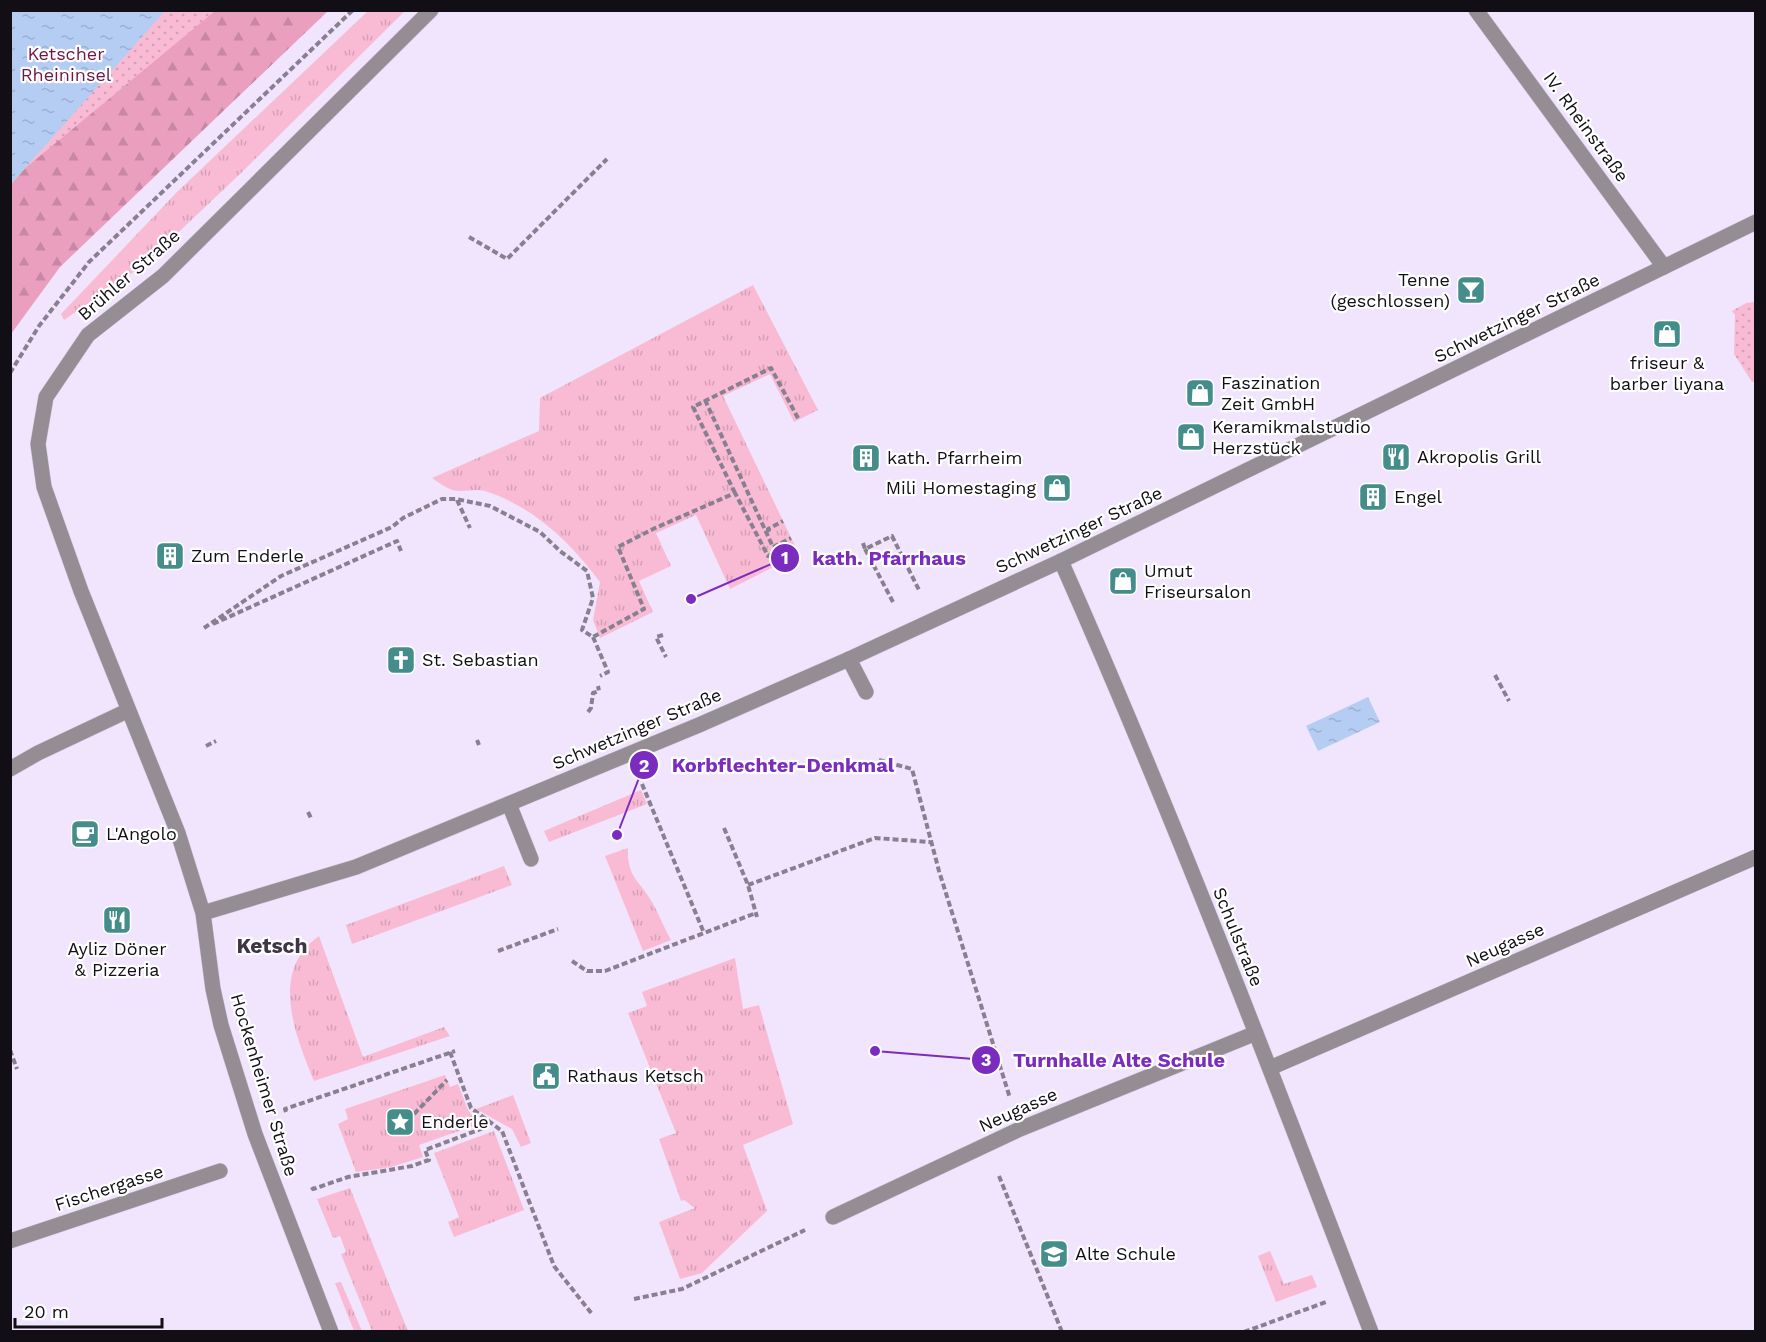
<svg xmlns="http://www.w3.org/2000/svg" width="1766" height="1342" font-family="'Work Sans',sans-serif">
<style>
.grass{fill:url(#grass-tufts)}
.forest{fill:url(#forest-firs)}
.park{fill:url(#park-dots)}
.water{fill:url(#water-ripples)}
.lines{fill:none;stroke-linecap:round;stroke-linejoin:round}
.service-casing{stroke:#ccc3d7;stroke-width:16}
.minor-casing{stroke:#ccc3d7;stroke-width:16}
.tertiary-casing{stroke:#ccc3d7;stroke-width:16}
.path{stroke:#888090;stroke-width:4;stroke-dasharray:6 3;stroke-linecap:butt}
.service{stroke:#958d94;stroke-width:15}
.minor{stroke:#958d94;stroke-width:15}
.tertiary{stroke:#958d94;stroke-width:15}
.labels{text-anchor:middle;stroke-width:4.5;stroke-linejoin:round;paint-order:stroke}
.park-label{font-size:18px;fill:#6e1746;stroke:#fff}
.street-label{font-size:18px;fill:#120e16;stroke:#fff}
.poi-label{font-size:18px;fill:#120e16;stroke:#fff;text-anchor:start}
.quarter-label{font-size:21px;font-weight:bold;fill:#3e3647;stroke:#fff}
.leader{fill:none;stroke:#7b2cbf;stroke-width:2}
.callout-dot{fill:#7b2cbf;stroke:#fff;stroke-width:2}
.mark-label{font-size:18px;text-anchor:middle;font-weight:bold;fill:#fff}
.callout-label{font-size:20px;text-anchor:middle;font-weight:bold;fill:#7b2cbf;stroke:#fff;stroke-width:4.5;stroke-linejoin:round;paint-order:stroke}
</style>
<defs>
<pattern id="grass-tufts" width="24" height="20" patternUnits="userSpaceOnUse" patternTransform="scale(1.5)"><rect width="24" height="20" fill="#f9bbd4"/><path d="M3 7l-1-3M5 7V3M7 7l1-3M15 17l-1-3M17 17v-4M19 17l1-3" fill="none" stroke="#d4a0b5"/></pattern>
<pattern id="forest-firs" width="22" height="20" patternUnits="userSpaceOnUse" patternTransform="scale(1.5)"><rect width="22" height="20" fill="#eb9fbf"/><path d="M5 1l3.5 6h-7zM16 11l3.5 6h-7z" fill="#c888a3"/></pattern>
<pattern id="park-dots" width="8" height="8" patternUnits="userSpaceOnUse" patternTransform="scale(1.5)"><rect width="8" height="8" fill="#f9bbd4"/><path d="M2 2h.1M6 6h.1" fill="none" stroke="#d4a0b5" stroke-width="1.8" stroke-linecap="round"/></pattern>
<pattern id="water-ripples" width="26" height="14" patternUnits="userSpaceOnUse" patternTransform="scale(1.5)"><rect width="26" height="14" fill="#b6cdf3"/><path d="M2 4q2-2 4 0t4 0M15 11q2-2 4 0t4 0" fill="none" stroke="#9bafd0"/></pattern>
</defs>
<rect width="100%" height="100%" fill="#f0e5fc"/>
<!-- grass -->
<path class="grass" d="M369,10L405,11L240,174L145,264L64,320L61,314L177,192Z
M753,285L818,410L794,422L770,374L723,396L799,554L730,589L696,515L656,533L671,566L639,581L653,612L600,638L593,620L600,582C571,543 533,506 485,491C474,488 462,493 452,490C445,487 438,482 432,478L539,431L540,398Z
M641,790L647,804L549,842L544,831Z
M628,848C627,878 639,879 652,902C659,914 664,928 671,940L643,951L605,856Z
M504,866L512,885L352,944L346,925Z
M319,936L363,1057L444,1027L450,1036L314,1081C295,1035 269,971 319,936Z
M735,958L743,1009L759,1005L793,1124L743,1145L767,1211L702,1273L680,1279L659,1222L695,1208L684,1200L681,1201L659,1139L676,1133L628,1013L647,1006L642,992Z
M445,1075L450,1087L458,1084L468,1110L479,1124L419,1145L423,1157L391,1167L356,1172L338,1124L348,1119L345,1109Z
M513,1095L531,1143L521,1147L512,1129L476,1109Z
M494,1131L524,1210L454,1237L448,1222L459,1217L434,1153Z
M350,1188L352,1193L408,1331H372L341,1254L346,1252L340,1236L333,1238L317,1199Z
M1270,1251L1284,1284L1312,1275L1317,1287L1276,1302L1258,1256Z
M341,1282L362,1331H354L335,1283Z"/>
<!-- forest -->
<path class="forest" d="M165,11H328L60,267L11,334V184Z"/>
<!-- park -->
<path class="park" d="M11,11H215L11,180Z
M1755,302L1756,381L1752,382L1734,354L1735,315L1732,311L1746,303Z"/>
<!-- water -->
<path class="water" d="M11,10L165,11L11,184L10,11Z
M1368,697L1380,722L1318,751L1306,726Z"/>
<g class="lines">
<!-- service casing -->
<g class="service-casing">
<path id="service" d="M849,659L866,692
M509,804L531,859"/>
</g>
<!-- minor casing -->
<g class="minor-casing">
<path id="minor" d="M1476,10L1664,267
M1061,561C1173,814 1272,1073 1371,1332
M1270,1068L1756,857
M833,1217L1020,1129L1256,1033
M10,1241L220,1171"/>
</g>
<!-- tertiary casing -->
<g class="tertiary-casing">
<path id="tertiary" d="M10,769L38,753L127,711
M203,913L356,867L699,725L849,659L1061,561L1756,222
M331,1332L255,1134L221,1025L213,989L203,913L178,833L81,591L44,487L38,444L46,397L88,335L163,276L431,10"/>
</g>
<!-- path -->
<path class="path" d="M469,237L507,259L607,159
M10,373L39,326L89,262L353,10
M705,400L773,547L791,538
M735,493L693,407L771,368L799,420
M457,500L470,528
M769,532L768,529L783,521
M863,543L865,549L892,536L919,590
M865,549L893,602
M213,624L397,541L401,551
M204,628L281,576L392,527L403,518L442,499H456L490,506L540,532L560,551L587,571L593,598L582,630L593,637L644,609L618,547L653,529L735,493L768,556L778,551L783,562
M663,635L656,637L666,657
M593,637L608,672L600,676
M1495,675L1509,701
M588,712L591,708L593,693L599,691L598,686
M477,740L479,745
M206,746L216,741
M879,760L912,769L939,871L1010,1098
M642,784L704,933
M308,812L311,818
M724,828L748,885L757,917
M748,885L875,838L930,842
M498,951L558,929
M572,961L587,971H605L756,913
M10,1050L17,1069
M450,1052L471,1108L502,1131L554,1266L592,1314
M286,1112L285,1109L455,1051
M414,1114L447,1080
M999,1176L1062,1332
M312,1187L313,1189L348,1177L412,1166L429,1160L425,1150L481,1129L487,1120
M634,1299L682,1289L805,1230
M1244,1332L1326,1302"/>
<!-- service -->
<use href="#service" class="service"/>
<!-- minor -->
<use href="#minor" class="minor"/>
<!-- tertiary -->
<use href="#tertiary" class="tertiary"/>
</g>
<!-- icons -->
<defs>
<g id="bar-square" transform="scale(1.5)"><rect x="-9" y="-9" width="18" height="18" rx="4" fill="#458d8a" stroke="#fff"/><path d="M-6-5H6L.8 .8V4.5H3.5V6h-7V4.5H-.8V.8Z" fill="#fff"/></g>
<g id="shop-square" transform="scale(1.5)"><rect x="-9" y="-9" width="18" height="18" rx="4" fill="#458d8a" stroke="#fff"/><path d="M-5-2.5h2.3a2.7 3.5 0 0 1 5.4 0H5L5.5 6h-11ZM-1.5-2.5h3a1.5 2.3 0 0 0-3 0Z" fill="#fff"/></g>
<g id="restaurant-square" transform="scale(1.5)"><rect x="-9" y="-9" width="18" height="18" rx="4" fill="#458d8a" stroke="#fff"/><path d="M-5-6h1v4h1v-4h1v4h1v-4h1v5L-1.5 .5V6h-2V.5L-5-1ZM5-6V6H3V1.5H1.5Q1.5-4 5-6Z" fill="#fff"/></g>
<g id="building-square" transform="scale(1.5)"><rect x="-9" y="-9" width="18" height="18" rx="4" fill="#458d8a" stroke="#fff"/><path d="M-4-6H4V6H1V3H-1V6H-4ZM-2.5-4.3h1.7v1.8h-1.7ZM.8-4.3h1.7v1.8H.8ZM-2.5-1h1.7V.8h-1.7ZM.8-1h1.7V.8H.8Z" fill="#fff"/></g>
<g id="church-square" transform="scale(1.5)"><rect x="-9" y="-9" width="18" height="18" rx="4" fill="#458d8a" stroke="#fff"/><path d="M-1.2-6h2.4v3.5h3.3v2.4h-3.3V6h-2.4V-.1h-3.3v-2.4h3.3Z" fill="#fff"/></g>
<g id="cafe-square" transform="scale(1.5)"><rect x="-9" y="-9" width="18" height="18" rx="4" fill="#458d8a" stroke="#fff"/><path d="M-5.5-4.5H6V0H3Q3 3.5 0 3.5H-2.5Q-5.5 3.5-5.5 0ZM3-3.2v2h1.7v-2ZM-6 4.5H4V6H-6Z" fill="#fff"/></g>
<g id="civic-square" transform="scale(1.5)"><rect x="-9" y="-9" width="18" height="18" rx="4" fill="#458d8a" stroke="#fff"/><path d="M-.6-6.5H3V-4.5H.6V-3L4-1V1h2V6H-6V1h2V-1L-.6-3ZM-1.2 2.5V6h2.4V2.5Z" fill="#fff"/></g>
<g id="sight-square" transform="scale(1.5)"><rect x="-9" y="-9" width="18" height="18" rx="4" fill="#458d8a" stroke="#fff"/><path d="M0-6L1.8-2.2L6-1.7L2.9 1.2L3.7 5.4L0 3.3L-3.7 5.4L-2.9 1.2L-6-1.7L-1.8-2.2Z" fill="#fff"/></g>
<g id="school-square" transform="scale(1.5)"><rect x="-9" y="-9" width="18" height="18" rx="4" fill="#458d8a" stroke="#fff"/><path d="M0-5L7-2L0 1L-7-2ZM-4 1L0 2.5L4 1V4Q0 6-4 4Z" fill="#fff"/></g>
</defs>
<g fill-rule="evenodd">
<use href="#bar-square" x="1471" y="290"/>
<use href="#shop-square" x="1667" y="334"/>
<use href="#shop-square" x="1200" y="393"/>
<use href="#shop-square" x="1191" y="437"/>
<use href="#restaurant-square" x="1396" y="457"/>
<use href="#building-square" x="866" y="458"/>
<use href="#shop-square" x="1057" y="488"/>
<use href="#building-square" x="1373" y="497"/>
<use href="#building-square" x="170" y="556"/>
<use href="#shop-square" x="1123" y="581"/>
<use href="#church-square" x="401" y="660"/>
<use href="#cafe-square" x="85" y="834"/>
<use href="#restaurant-square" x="117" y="920"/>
<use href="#civic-square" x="546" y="1076"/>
<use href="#sight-square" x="400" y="1122"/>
<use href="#school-square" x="1054" y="1254"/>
</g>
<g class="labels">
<!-- park labels -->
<g class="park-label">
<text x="66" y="60">Ketscher<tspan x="66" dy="21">Rheininsel</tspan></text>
</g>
<!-- street labels -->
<g class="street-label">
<text transform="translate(1586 127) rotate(54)" y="6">IV. Rheinstraße</text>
<text transform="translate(129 275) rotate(-41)" y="6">Brühler Straße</text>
<text transform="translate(1517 318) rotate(-26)" y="6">Schwetzinger Straße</text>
<text transform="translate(1079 530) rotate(-25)" y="6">Schwetzinger Straße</text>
<text transform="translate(637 729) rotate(-23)" y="6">Schwetzinger Straße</text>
<text transform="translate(1238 937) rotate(68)" y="6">Schulstraße</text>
<text transform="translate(1505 945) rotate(-24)" y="6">Neugasse</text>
<text transform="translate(264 1085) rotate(73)" y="6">Hockenheimer Straße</text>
<text transform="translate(1018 1110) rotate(-24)" y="6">Neugasse</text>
<text transform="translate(109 1188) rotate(-18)" y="6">Fischergasse</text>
</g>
<!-- poi labels -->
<g class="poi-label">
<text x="1450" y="286" text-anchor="end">Tenne<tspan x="1450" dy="21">(geschlossen)</tspan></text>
<text x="1667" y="369" text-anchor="middle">friseur &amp;<tspan x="1667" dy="21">barber liyana</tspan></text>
<text x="1221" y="389">Faszination<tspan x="1221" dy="21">Zeit GmbH</tspan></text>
<text x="1212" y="433">Keramikmalstudio<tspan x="1212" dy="21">Herzstück</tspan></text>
<text x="1417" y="463">Akropolis Grill</text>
<text x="887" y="464">kath. Pfarrheim</text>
<text x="1036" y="494" text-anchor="end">Mili Homestaging</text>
<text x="1394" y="503">Engel</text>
<text x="191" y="562">Zum Enderle</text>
<text x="1144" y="577">Umut<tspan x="1144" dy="21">Friseursalon</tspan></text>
<text x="422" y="666">St. Sebastian</text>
<text x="106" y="840">L'Angolo</text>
<text x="117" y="955" text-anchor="middle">Ayliz Döner<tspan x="117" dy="21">&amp; Pizzeria</tspan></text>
<text x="567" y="1082">Rathaus Ketsch</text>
<text x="421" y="1128">Enderle</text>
<text x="1075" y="1260">Alte Schule</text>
</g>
<!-- quarter labels -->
<g class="quarter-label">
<text x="272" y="953">Ketsch</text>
</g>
</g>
<!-- callouts -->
<path class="leader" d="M691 599L785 558M617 835L644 765M875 1051L986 1060"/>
<g class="callout-dot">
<circle cx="691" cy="599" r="6"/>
<circle cx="617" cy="835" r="6"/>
<circle cx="875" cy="1051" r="6"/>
<circle cx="785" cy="558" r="15"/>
<circle cx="644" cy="765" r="15"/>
<circle cx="986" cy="1060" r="15"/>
</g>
<g class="mark-label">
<text x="785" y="564">1</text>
<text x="644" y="772">2</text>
<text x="986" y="1066">3</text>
</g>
<g class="callout-label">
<text x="889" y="565">kath. Pfarrhaus</text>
<text x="783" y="772">Korbflechter-Denkmal</text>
<text x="1119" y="1067">Turnhalle Alte Schule</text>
</g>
<!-- border -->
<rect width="1766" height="1342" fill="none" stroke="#120e16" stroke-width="24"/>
<!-- scale -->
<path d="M15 1318v9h147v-9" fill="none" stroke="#120e16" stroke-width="3"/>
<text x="24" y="1318" font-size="18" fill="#120e16" stroke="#ffffff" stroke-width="4.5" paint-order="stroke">20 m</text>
</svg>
